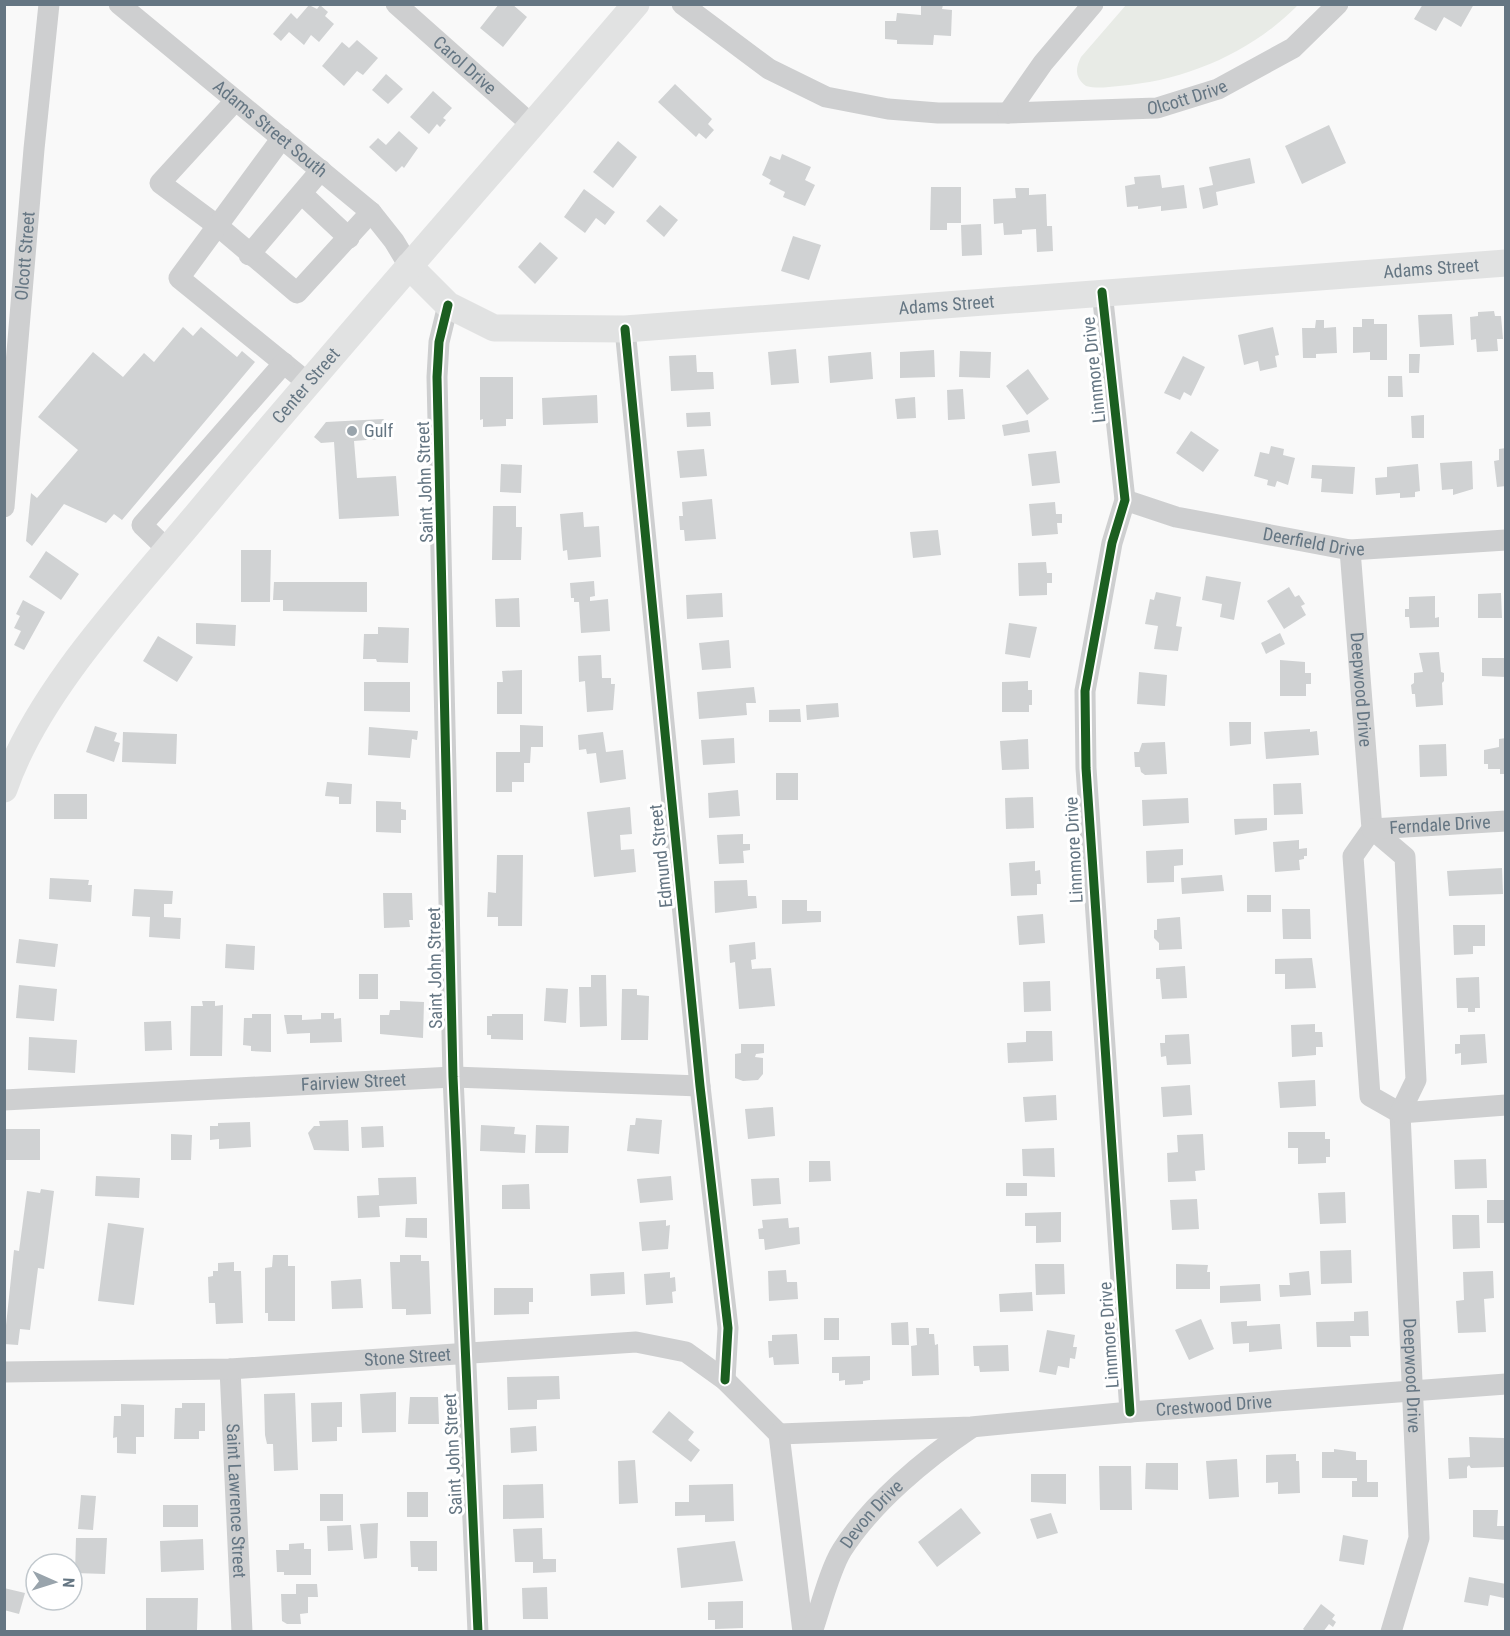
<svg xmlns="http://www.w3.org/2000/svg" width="1510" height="1636" font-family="'Roboto Condensed',sans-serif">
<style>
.green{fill:#e8ebe6}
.building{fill:#d0d2d3}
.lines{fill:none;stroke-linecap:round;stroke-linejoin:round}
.minor{stroke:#cecfd0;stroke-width:21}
.major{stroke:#e1e2e2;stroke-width:27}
.cycleway-casing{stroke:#fff;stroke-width:13}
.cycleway{stroke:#1b5e20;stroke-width:9}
.poi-dot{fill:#99a4ac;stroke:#fff;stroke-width:2}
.labels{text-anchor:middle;stroke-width:6;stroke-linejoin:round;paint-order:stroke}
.street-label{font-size:18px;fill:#657683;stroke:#fff}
.poi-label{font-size:18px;fill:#657683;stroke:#fff;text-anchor:start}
</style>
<rect width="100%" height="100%" fill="#f9f9f9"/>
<!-- green -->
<path class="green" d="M1126,5V4L1298,5C1251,53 1185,81 1119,86C1108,87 1097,89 1086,86C1075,78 1075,69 1081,57Z"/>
<!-- building -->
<path class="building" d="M499,4H512L527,17L503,47L480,28Z
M1423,4H1474L1461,27L1444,17L1436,31L1414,19Z
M309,5L317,9L320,5L328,12L325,16L334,24L319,42L311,35L304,45L289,32L281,41L273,34L291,13L297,19Z
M921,5H943L942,9L952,10L951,36L934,35L933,45L897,44V40L885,39V21H896L897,13L921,15Z
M357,40L378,58L363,75L357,71L344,86L322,66L342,42L349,48Z
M386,74L403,89L388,104L372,90Z
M675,84L712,119L708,124L714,130L706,139L699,133L696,137L658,102Z
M433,91L452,108L443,118L446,120L440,127L437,124L429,134L410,117Z
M1329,125L1346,163L1302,184L1285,146Z
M399,131L418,148L404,168L402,166L396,172L369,147L378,138L386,145Z
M618,141L637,157L613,188L593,172Z
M782,154L811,167L805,180L815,185L805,206L783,197L785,192L769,184L771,180L762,175L770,156L780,160Z
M1250,158L1255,183L1216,192L1218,205L1203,209L1199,188L1213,185L1209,167Z
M1160,175L1162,188L1184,185L1187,208L1161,211V206L1138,209V206L1127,207L1125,186L1135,184L1134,177Z
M931,187H961V223H947V230H930Z
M1015,188H1029V195L1046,194L1047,226H1052L1053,251L1037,252L1036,229L1022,230V234L1004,235L1003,223L994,224L993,199L1016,198Z
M584,189L615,212L605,225L596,218L585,233L564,217Z
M660,205L678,220L664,237L646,221Z
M981,224L982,255L962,256L961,225Z
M793,236L821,245L809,280L781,271Z
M540,242L558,258L535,284L518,267Z
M1494,311L1495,316H1501L1503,339H1497L1498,351L1477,352L1476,339L1471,340L1470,317L1478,316V312Z
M1452,314L1454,345L1420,347L1418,315Z
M1362,319H1374V324H1387V360H1370V352L1353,353V327H1362Z
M1316,320H1324V328L1336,327L1337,353L1316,354V358H1303L1302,328H1315Z
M183,327L193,336L201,327L237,357L242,351L255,362L122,520L114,514L106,523L64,504L32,546L26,541L31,493L37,498L78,450L38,417L93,352L123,377L144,353L154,362Z
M1273,327L1279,355L1275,356L1277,367L1260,371L1258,361L1244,365L1238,335Z
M796,349L799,383L771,385L768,352Z
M934,350L935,377L900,378V352Z
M960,351L991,352L990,378L959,377Z
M871,352L873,379L830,383L828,356Z
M1409,354H1420L1419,373H1409Z
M696,355L697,372H713L714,389L671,391L669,356Z
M1183,356L1205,367L1191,396L1184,392L1180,400L1164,393Z
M1028,369L1049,399L1027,415L1006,386Z
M1388,376H1402L1403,397H1388Z
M480,377H513V419H506V426L483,427V419L480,420Z
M963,389L965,419L948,420L947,390Z
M597,395L598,423L543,425L542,398Z
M915,397L916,418L897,419L895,399Z
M710,412L711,426L687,427L686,413Z
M1424,415V438H1412L1411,416Z
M383,419L391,425L379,439L354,441L357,478L396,476L399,516L339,519L334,442L321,443L314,437L326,422Z
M1028,420L1030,432L1004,436L1002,425Z
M1191,431L1219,450L1203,472L1176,453Z
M1271,446L1284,449L1283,455L1295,458L1288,485L1277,481L1275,487L1267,485L1268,480L1254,476L1260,452L1269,454Z
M1506,448V486L1497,487L1494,461L1499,460V449Z
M704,449L707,476L680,478L677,451Z
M1056,451L1060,483L1032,486L1028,454Z
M1472,461L1473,489L1453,495V489L1442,490L1440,463Z
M501,464L522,465L521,493L500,492Z
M1418,464L1420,491L1415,492V497L1400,498V493L1376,495L1375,478L1387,477V467Z
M1312,465L1355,467L1353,494L1321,492L1322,479L1311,478Z
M712,499L716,539L685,541L684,530H680L679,516H683L682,502Z
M1055,502L1056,514H1062V523H1057L1058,534L1032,536L1029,504Z
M493,506H516V527H522L521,560H492Z
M583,512L584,527L599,526L601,557L568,560L567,550L563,551L560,514Z
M938,530L941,555L913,558L910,532Z
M241,550H271L270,602H241Z
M46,551L79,574L61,600L29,577Z
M1046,562L1047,573H1052V583H1047V595L1019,596L1018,563Z
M1206,576L1241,582L1234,620L1220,617L1222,604L1202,600Z
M594,581L595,596L590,597V601L608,599L610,631L581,633L579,602H574V598H571L570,583Z
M274,582H367V612L283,611V600H273Z
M1289,587L1295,597L1299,595L1305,604L1301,606L1306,615L1284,629L1267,601Z
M1156,592L1181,597L1176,626L1182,627L1178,651L1154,649L1158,626L1145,624L1150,599L1154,600Z
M722,593L723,617L687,619L686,595Z
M1501,593L1502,618H1478V594Z
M1435,596V618L1439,617V627L1410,628L1409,617H1405V609H1409V597Z
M519,598L520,627H496L495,599Z
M23,600L45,612L24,650L14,645L21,631L14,628L20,616L16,614Z
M196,623L236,625L235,646L196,644Z
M1009,623L1037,627L1030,658L1005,654Z
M378,627L409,628L408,663L377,662L376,659H363L364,634H378Z
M1280,633L1285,644L1266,654L1261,643Z
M158,636L193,657L177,682L143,661Z
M729,640L731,668L702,670L699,643Z
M1439,652L1441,672L1444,673V681L1442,683L1443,705L1416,707L1415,694H1412L1411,685L1414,683V673L1423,672L1419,653Z
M601,655L602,678H611V684H615L613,710L587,712L585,681L579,682L578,656Z
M1482,658H1506V677L1482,676Z
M1280,660L1305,662V673H1311V684H1306V696H1280Z
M522,670V714H497V682H503L502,671Z
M1139,672L1167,675L1165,706L1137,704Z
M1028,681V690H1032V705H1029V712H1002V682Z
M364,682H410V712L364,711Z
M754,687L756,703H746L747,715L699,719L697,692Z
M838,703L839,717L807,720L806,705Z
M800,709L801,722H769V710Z
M1229,722H1251V744L1230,746Z
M520,725L543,726V747H531L530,763H524V782H512V792H496V752H520Z
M95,726L117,733L114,741L120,743L114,762L86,752Z
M369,727L418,731L417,740L412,739L410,758L368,755Z
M1310,729V732L1317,731L1319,755L1266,759L1264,732Z
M123,732L177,734L176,764L122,762Z
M603,732L606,752L623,750L626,779L600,783L596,753L587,754L586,749L579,750L578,735Z
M734,738L735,763L703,765L701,740Z
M1506,738V774H1500V769H1488V764H1484V750L1499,747V739Z
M1028,739L1029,769L1002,770L1000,741Z
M1165,742L1167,774L1145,775L1141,772L1140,767H1135L1134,752H1139L1142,743Z
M1446,744L1447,776L1420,777L1419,745Z
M776,773H798V800H776Z
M327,782L352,784L351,804H339V797L325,796Z
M1301,783L1303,814L1274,815L1273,784Z
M738,790L740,816L709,818L708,793Z
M54,794H87V819H54Z
M1033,797L1034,828L1006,829L1005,798Z
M1188,798L1189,823L1143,826L1142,800Z
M376,801L401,802V809L406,810V820H401V833L376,832Z
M630,807L632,834L620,835L621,850L634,849L636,872L594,877L587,812Z
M1267,818V830L1235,835L1234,819Z
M743,834V844H750V850L743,851L744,863L719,864L717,835Z
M1299,840V849L1307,848V856H1304V859L1299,860L1300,870L1275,872L1273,842Z
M1183,849V865L1174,866V882L1147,883L1146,851Z
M497,855H523L522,926H498V917H487L488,892L496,893Z
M1035,861V871L1040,870L1041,884H1037V895L1011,896L1009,863Z
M1502,868L1503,894L1449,896L1447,871Z
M1222,875L1224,891L1182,894L1181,878Z
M50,878L89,880L88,885H92L91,902L49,899Z
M747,880L748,896H756L757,908L715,913L714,881Z
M134,889L173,891L172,904H164V917L181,918L180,939L149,937L150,917L132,916Z
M383,893H412L413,920H409L410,927L384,928Z
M1247,895H1271V912H1247Z
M782,900H807V911H821V922L782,924Z
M1282,909H1310L1311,939H1283Z
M1043,914L1045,943L1019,945L1017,916Z
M1180,917L1182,949L1159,950V943L1154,938V930H1157V919Z
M1453,925H1485V946H1473V954L1454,955Z
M19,939L58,944L55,967L16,963Z
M755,942L756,959L751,960L752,969L771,968L775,1006L739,1009L735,962L730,963L729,945Z
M226,944L255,946L254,970L225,968Z
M1312,958L1316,988L1285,989V974H1275V959Z
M1185,966L1187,998L1162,999L1160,979H1156V968Z
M359,974H378V999H359Z
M591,975H606L607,1026L580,1027L579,987H591Z
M1479,977L1480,1008H1475V1012H1468V1008H1457L1456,978Z
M1050,981L1051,1011L1024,1012L1023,982Z
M19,985L57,989L54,1021L16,1018Z
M546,988L568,989L566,1023L544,1021Z
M622,989H637V995L649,996L648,1040H621Z
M202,1001H215V1006L223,1005L222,1056H190L191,1006H203Z
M400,1001L424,1002L423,1038L380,1034V1015H389L390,1010H400Z
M321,1013H334V1019L341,1018L342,1042L310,1043V1033L287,1034L284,1015H302V1020L321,1019Z
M252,1014H271V1052L251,1051V1046L243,1045L244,1018H252Z
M492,1014H523V1040L491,1039V1035H487V1016H492Z
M171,1021L172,1050L145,1051L144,1022Z
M1315,1024V1032H1322L1323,1047H1316V1055L1292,1057L1291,1025Z
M1026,1031H1052L1053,1061L1008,1063L1007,1043L1026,1042Z
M1189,1034L1191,1064L1167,1065L1166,1056L1161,1057L1160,1043H1165V1035Z
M1485,1034L1487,1063L1461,1065V1053L1455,1054V1044H1460V1035Z
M29,1037L77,1040L75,1073L28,1070Z
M741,1044H764V1053L756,1054L755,1057L763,1058V1074L758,1080L743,1081L735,1078V1054L741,1053Z
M1315,1080L1316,1106L1280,1108L1278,1082Z
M1190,1085L1192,1115L1163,1117L1161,1087Z
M1056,1095L1057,1120L1025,1122L1023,1097Z
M773,1107L775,1136L748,1139L745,1109Z
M636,1118L662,1120L659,1154L627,1151L630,1125H635Z
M348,1120L349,1151L314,1150L308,1133L314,1126H320L319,1121Z
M250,1122L251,1147L219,1149V1139L210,1140V1126H218V1123Z
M481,1125L515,1127L514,1134L526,1135L525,1153L480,1151Z
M536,1125L569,1126L568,1153H535Z
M383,1126L384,1147L362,1148L361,1127Z
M4,1129H40V1160H4Z
M1288,1132H1325V1139H1330V1157H1326V1163L1298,1164V1148H1288Z
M171,1134L192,1135L191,1160H171Z
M1203,1134L1205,1170L1195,1171L1196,1181L1168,1182L1167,1153L1178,1152L1177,1135Z
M1054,1148L1055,1177L1023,1176L1022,1149Z
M1486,1159L1487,1188L1455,1189L1454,1160Z
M809,1161H830L831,1181L809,1182Z
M96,1176L140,1178L139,1198L95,1196Z
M671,1176L673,1200L640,1203L637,1179Z
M416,1177L417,1204L379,1206L380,1217L358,1218L357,1196L379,1195L378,1178Z
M779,1178L781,1204L753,1206L751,1179Z
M1006,1183H1027V1196H1006Z
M529,1184L530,1209H502V1185Z
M41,1189L54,1191L44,1269L38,1268L30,1330L20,1329L18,1345L4,1344L14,1250L19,1251L27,1191L40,1193Z
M1345,1192L1346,1223L1320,1224L1318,1193Z
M1197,1199L1199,1229L1172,1230L1170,1200Z
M1487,1200H1506V1223H1487Z
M1061,1212V1242L1036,1243V1226H1025V1213Z
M1452,1215H1479L1480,1248L1453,1249Z
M406,1218H427V1238L405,1237Z
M788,1218L789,1228L799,1227L800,1244L765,1250L764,1239H759L758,1229L763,1228L762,1220Z
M666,1220V1226L670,1225L668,1249L642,1251L639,1222Z
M108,1223L144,1228L134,1305L98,1301Z
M1351,1250L1352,1283L1321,1284L1320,1251Z
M273,1255H288V1266H295V1321H268V1313H265V1268L272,1267Z
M400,1255H421V1261H429L431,1314L406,1315V1309H392L390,1262H400Z
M234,1262V1271H241L243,1323L216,1324L215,1303H209L208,1277L213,1276V1271H218V1263Z
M1035,1264H1064L1065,1294L1036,1295Z
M1176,1264L1208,1265L1207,1272H1210V1289H1176Z
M786,1270L787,1282H797L798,1299L769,1301L768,1271Z
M1309,1271L1311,1295L1280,1297L1279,1285H1290L1289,1273Z
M1493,1271L1494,1298L1484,1299L1486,1332L1458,1333L1456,1301L1464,1300L1463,1272Z
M624,1272L625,1294L591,1296L590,1274Z
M670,1272V1278L675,1277L676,1291L672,1292L673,1303L646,1305L644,1274Z
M361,1279L363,1308L332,1309L331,1281Z
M1260,1284L1261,1301L1220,1303V1286Z
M494,1288H533V1302H529V1314L494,1315Z
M1032,1292L1033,1311L1000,1312L999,1294Z
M1368,1311L1369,1336H1350L1351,1347H1317L1316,1322L1354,1321V1312Z
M824,1318H839V1340H824Z
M1201,1319L1214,1349L1189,1360L1175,1330Z
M1247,1321V1326L1280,1324L1282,1349L1249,1352V1343L1233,1344L1231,1322Z
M908,1322L909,1345H892L891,1323Z
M916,1328H929V1334H934L935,1345L938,1344L939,1375L912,1376L911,1346L917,1345Z
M1047,1330L1075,1335L1073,1347H1077L1075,1359L1070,1358L1069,1368L1058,1366L1056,1375L1039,1372Z
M797,1334L799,1364L774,1365L773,1357L769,1358L768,1341H772V1335Z
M1008,1345L1009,1371L980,1372L979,1366H974L973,1346Z
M870,1356V1380L863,1381V1384L845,1385V1380L839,1381V1373H832V1357Z
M559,1376L560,1399L537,1400V1409L508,1410L507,1377Z
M396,1392V1432L362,1433L360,1394Z
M295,1393L298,1470L274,1471L273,1444H267L265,1435L264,1394Z
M410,1397H438L439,1424H408Z
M342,1402V1427H337V1441L312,1442L311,1403Z
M182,1403H205V1431H199V1439H174L175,1408H182Z
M121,1404L144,1405V1437H136V1454L117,1453V1437L113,1438L114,1416H121Z
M669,1411L694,1432L688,1440L700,1450L691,1462L652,1432Z
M536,1426L537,1451L511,1453L510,1428Z
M1469,1437L1504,1438L1505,1467L1471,1468L1469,1465L1467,1467V1478L1449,1479L1448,1458L1470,1457Z
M1334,1449L1356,1452V1460H1367V1482H1378V1497H1352V1481H1357V1478H1322V1452H1334Z
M1296,1454V1461H1299L1300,1493L1278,1494V1482L1266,1483V1455Z
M1237,1459L1239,1497L1209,1499L1206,1461Z
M635,1460L638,1503L619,1504L618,1461Z
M1146,1463H1178V1490L1145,1489Z
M1099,1466H1131L1132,1510H1100Z
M1031,1474H1066V1504L1031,1502Z
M543,1484L544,1518L503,1519V1485Z
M733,1484L734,1521L705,1522V1515L675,1516V1502H689V1485Z
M407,1492H428V1517H407Z
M320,1494H343V1521H320Z
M81,1495L96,1496L93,1530L78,1529Z
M163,1505H198V1527H163Z
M961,1508L981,1533L937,1567L918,1542Z
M1473,1510H1498L1497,1526H1506V1540L1473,1537Z
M1051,1513L1058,1533L1037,1539L1030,1519Z
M378,1523L377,1558L364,1559L360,1524Z
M351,1525L353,1550L328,1551L327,1526Z
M542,1528L543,1559H556V1572L533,1573V1562H515L513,1529Z
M1343,1535L1368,1540L1364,1565L1339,1561Z
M76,1538H107L105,1574L75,1573Z
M203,1539L204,1570L161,1572L160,1541Z
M410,1541H437V1571H418V1567H411Z
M735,1541L743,1581L681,1588L677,1548Z
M304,1543V1549H311V1575H284V1572H277L276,1550H289V1544Z
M1469,1577L1506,1584L1504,1598L1490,1595L1488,1606L1464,1602Z
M296,1584H317L318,1597H308V1613L300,1614L301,1624H287L282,1621L281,1594H296Z
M547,1587L548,1619H523L522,1588Z
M4,1588L25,1593L19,1614L4,1610Z
M146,1598H198L197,1630H146Z
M743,1601V1628L715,1629V1620H708V1602Z
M1321,1604L1335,1615L1332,1619L1336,1622L1333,1627L1329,1624L1323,1632H1307L1303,1629Z"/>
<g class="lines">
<!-- minor -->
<g class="minor">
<path id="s1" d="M119,4L371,212L394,241L409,266"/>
<path id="s2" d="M396,4L532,125"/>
<path id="s3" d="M682,4L769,69L826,97L888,109L938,113H1008L1157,108L1218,89L1293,48L1338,4"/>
<path d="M235,101L160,183L219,227L297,293L371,212"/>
<path d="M1008,113L1043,63L1093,4"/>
<path d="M282,138L179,278L308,383"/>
<path d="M302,194L349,238"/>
<path d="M249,255L321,170"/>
<path d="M1102,292L1125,500L1112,543L1085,691L1086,768L1130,1412"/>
<path d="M448,305L439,342L437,377L453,1077L478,1632"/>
<path d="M625,329L700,1086L728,1328L725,1380"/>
<path id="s4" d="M1125,500L1176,517L1350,550L1506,540"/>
<path id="s5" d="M4,507L34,149L49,4"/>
<path d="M168,550L142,525L284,363"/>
<path id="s6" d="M1350,550L1372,829L1353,856L1370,1096L1400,1113"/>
<path id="s7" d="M1372,829L1405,857L1416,1080L1400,1113L1419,1538L1391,1632"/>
<path id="s8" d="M1372,829L1506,821"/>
<path id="s9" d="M4,1100L453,1077L700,1086"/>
<path d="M1400,1113L1506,1105"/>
<path id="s10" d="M230,1369L242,1632"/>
<path id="s11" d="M4,1372L230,1369L636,1342L686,1352L725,1380L779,1434"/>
<path id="s12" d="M779,1434L971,1427L1130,1412L1506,1384"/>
<path d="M779,1434L803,1632"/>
<path id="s13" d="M812,1632C820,1609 830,1569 842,1550C872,1503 925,1459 971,1428"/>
</g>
<!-- major -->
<g class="major">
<path id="s14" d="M409,266L448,305L494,328L625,329L1506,263"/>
<path id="s15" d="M4,789C38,690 132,593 199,512C342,341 491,174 636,4"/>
</g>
<!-- cycleway casing -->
<g class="cycleway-casing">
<path id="cycleway" d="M1102,292L1125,500L1112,543L1085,691L1086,768L1130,1412
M448,305L439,342L437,377L453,1077L478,1632
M625,329L700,1086L728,1328L725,1380"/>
</g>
<!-- cycleway -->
<use href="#cycleway" class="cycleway"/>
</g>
<!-- markers -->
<circle class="poi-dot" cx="352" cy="431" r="6"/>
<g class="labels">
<!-- street labels -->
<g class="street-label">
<text dy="6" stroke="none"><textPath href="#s2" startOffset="92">Carol Drive</textPath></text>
<text dy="6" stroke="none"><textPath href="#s3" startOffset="536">Olcott Drive</textPath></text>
<text dy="6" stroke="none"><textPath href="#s1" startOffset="196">Adams Street South</textPath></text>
<text dy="6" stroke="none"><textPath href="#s5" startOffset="252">Olcott Street</textPath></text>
<text dy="6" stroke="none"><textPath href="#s14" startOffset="1046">Adams Street</textPath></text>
<text dy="6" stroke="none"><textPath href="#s14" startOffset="560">Adams Street</textPath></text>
<text transform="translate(1094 370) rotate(-96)" y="6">Linnmore Drive</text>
<text dy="6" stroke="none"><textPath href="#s15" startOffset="506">Center Street</textPath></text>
<text transform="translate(425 482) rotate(-92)" y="6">Saint John Street</text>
<text dy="6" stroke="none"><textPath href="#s4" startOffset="194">Deerfield Drive</textPath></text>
<text dy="6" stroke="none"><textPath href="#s6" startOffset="140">Deepwood Drive</textPath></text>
<text dy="6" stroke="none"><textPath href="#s8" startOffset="68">Ferndale Drive</textPath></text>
<text transform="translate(1074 850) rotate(-93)" y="6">Linnmore Drive</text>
<text transform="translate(661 856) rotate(-96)" y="6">Edmund Street</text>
<text transform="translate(435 968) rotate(-91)" y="6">Saint John Street</text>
<text dy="6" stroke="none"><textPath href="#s9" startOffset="350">Fairview Street</textPath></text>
<text transform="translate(1109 1335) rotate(-94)" y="6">Linnmore Drive</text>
<text dy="6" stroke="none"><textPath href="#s11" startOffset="404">Stone Street</textPath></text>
<text dy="6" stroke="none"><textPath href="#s7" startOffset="566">Deepwood Drive</textPath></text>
<text dy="6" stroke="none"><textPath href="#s12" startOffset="436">Crestwood Drive</textPath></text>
<text transform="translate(453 1454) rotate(-93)" y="6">Saint John Street</text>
<text dy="6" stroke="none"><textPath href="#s10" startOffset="132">Saint Lawrence Street</textPath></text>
<text dy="6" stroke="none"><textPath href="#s13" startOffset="134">Devon Drive</textPath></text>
</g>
<!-- poi labels -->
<g class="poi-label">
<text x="364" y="437">Gulf</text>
</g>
</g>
<!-- border -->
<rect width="1510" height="1636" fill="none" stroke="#657683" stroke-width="12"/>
<!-- north arrow -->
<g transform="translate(54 1582) rotate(93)"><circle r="28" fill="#ffffff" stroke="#c1c8cd" stroke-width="1.5"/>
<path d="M0-4.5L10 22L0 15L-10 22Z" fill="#99a4ac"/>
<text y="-9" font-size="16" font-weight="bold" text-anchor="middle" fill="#657683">N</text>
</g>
</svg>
